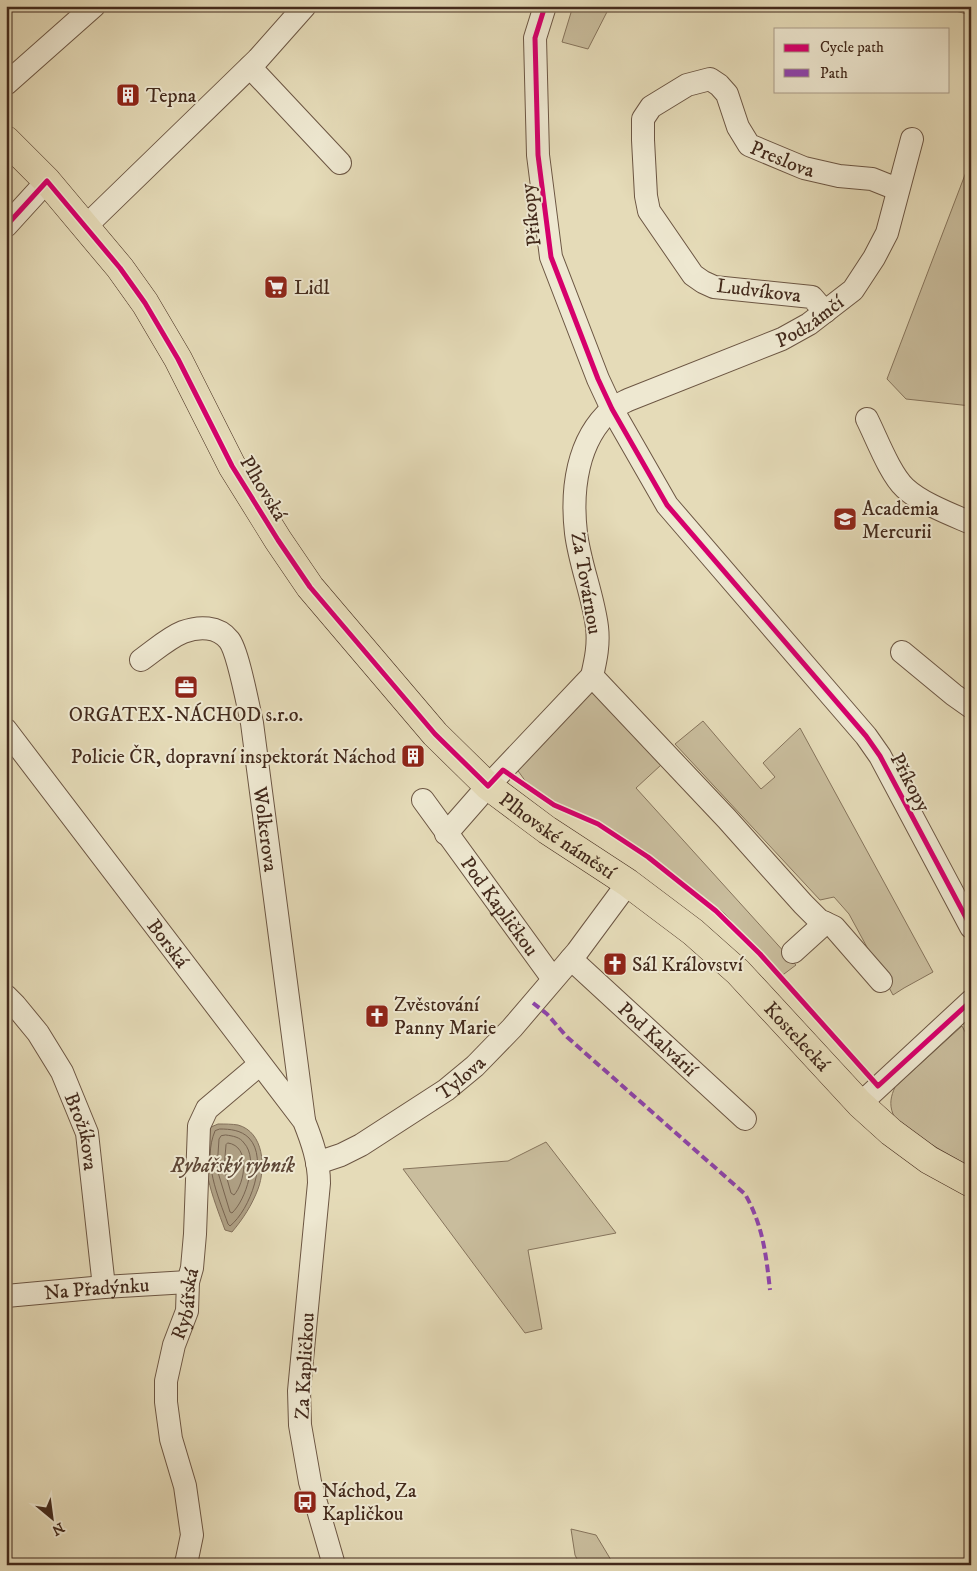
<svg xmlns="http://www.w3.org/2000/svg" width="977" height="1571" font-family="'IM FELL DW Pica',serif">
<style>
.green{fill:#c9bd9d;stroke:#86745c}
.water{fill:#ae9f83;stroke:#83705a}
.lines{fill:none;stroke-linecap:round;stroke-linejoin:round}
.shore{stroke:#786450;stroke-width:1}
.minor-casing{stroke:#6c5643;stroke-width:24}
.major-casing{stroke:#432a1c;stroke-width:29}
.minor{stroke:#eee8d1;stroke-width:22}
.major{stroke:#e5dbb8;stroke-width:28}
.quiet{stroke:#8e44ad;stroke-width:4;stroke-dasharray:8 4;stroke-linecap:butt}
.cycleway-casing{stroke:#eee8d1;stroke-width:8}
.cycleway{stroke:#d6006c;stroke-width:5}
.labels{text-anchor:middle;stroke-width:4;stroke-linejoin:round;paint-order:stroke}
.poi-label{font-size:20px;fill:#432a1c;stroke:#eee8d1;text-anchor:start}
.street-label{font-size:20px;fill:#432a1c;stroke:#eee8d1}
.water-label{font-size:21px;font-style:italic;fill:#5e4736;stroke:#eee8d1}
</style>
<rect width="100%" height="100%" fill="#e5dbb8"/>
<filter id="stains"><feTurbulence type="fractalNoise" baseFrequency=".004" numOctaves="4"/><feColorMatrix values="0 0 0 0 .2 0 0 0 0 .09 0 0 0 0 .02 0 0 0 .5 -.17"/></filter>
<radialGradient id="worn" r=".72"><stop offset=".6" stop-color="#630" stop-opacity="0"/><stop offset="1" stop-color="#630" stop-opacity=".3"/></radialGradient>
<!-- green -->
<path class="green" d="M573,6H610L588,49L562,42Z
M936,6H971V15Z
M971,159V406L906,399L887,379Z
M590,689L661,765L636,788L796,965L780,977L725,914L685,882L648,853L598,821L560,805L526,782L516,768Z
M703,721L761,789L775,777L763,763L800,728L933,972L904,988L893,995L849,914L834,897L820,900L675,744Z
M962,1026L971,1043V1167C954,1157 899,1129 893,1114C889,1104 891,1096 895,1087Z
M546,1142L616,1233L528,1250L542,1329L525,1333L403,1169L508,1161Z
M571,1529L596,1535L614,1565H580L575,1555Z"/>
<!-- water -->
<path class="water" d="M218,1124C225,1124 232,1124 238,1125C264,1132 266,1168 258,1189C252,1205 243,1219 232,1232L225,1230C213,1197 197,1161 211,1127Z"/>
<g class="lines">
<!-- shore -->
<path class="shore" d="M220,1129C230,1129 241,1130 249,1138C269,1159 250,1210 230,1226L228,1224C218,1196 202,1161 215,1131Z
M226,1135C233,1136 240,1137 244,1143C259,1159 246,1200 232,1213L230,1212L217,1169L219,1139L221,1136Z
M228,1143C251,1146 245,1183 234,1195L231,1193L224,1168L226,1145Z"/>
<!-- minor casing -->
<g class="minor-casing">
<g id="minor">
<path d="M545,6L535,38L538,155L551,257L598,379L612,409L667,505L866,736L880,756L971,927"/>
<path d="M250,67L340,163"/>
<path d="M6,84L94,6"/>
<path d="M6,226L47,181"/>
<path d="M86,226L258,59L305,6"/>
<path id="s1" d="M825,312L812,297L714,287L703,282L693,275L649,211L646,196L643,140V119L651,107L687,85L710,79L719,85L727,94L738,127L749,145L804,168L839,176L872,179L897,189"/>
<path d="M867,419C877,439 890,474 905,488C921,503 950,514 971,523"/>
<path d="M902,652L954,695L971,707"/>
<path id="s2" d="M141,660C154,651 168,638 183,632C199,626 218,626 229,640C238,651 248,706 252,723L304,1120"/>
<path d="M592,676L727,819L803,904L819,920L834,927L881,981"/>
<path id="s3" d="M6,730L304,1121C312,1141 319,1161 319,1183L299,1391L300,1425L310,1482L334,1565"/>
<path id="s4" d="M423,800L553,979"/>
<path id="s5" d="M446,834L488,786L592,676C596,659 599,644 597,627C593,595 580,565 576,533C571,490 577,440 611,410C615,406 622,403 628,400L782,339L809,324L853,290L874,258L887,233L912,139"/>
<path d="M793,952L825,923"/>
<path id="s6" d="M571,959L745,1119"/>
<path id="s7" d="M6,996L15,1005L38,1033L62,1072L87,1133L104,1287"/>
<path d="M860,1104L971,1001"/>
<path id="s8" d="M317,1163L341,1155L361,1145L446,1090L475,1066L512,1028L577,952L628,883"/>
<path id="s9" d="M6,1296L104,1287L188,1282"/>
<path id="s10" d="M185,1565L187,1559L192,1535L185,1486L171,1439L166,1402V1381L174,1345L187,1311L188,1282L192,1268L195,1234L199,1126L207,1109L259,1065"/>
</g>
</g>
<!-- major casing -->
<g class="major-casing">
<g id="major">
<path id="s11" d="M6,140L47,181L120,268L145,303L178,359L232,466L278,540L310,587L435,734L488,786L547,830L628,883L693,932L738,972L860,1104L891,1132L929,1160L971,1183"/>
</g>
</g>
<!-- minor -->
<use href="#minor" class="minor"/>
<!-- major -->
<use href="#major" class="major"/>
<!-- quiet -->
<path class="quiet" d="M533,1003L547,1014L567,1037L745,1194C763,1226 766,1254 770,1290"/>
<!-- cycleway casing -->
<g class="cycleway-casing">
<path id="cycleway" d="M545,6L535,38L538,155L551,257L598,379L612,409L667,505L866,736L880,756L971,927
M6,226L47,181L120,268L145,303L178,359L232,466L278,540L310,587L435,734L488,786L503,770L554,805L598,824L648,857L716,911L760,954L878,1086L971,1001"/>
</g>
<!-- cycleway -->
<use href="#cycleway" class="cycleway"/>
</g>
<!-- icons -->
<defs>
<g id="building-square" transform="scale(1.25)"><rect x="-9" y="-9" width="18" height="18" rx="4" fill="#8f2418" stroke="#eee8d1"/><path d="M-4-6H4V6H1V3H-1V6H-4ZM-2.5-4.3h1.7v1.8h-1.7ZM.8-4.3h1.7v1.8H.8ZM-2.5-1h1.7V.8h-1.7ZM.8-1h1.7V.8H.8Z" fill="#fff"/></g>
<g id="supermarket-square" transform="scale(1.25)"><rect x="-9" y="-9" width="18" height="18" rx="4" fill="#8f2418" stroke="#eee8d1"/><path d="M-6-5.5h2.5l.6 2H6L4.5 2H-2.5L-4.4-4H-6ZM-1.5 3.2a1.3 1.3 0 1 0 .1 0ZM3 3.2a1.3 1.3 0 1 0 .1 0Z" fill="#fff"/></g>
<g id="university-square" transform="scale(1.25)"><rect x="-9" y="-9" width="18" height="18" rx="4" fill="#8f2418" stroke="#eee8d1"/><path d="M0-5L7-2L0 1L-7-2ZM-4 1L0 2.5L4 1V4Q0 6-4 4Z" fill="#fff"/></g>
<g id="office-square" transform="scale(1.25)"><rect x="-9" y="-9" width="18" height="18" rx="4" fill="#8f2418" stroke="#eee8d1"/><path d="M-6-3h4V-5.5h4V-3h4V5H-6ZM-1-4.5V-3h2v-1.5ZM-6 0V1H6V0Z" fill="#fff"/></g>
<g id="church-square" transform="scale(1.25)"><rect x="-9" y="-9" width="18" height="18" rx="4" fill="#8f2418" stroke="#eee8d1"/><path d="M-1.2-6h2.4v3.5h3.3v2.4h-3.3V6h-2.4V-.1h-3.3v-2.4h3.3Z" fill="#fff"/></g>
<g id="bus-square" transform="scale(1.25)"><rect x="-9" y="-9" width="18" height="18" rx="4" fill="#8f2418" stroke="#eee8d1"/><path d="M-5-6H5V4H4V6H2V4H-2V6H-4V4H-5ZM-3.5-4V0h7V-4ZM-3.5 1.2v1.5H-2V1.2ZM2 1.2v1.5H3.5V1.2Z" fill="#fff"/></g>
</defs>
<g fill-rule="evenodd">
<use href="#building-square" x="128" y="95"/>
<use href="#supermarket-square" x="276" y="287"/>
<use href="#university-square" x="845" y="519"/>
<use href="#office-square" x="186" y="687"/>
<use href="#building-square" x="413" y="756"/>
<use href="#church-square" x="615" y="964"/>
<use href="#church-square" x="377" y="1016"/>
<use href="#bus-square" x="305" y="1502"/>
</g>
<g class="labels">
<!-- poi labels -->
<g class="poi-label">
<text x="146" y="102">Tepna</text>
<text x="294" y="294">Lidl</text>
<text x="862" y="515">Academia<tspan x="862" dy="23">Mercurii</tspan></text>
<text x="186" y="721" text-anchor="middle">ORGATEX-NÁCHOD s.r.o.</text>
<text x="396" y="763" text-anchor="end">Policie ČR, dopravní inspektorát Náchod</text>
<text x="632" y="971">Sál Království</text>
<text x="394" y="1011">Zvěstování<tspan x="394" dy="23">Panny Marie</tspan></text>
<text x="322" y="1497">Náchod, Za<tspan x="322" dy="23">Kapličkou</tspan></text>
</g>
<!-- street labels -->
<g class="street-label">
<text dy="7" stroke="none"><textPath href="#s1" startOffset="508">Preslova</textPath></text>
<text transform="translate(530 215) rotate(-97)" y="7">Příkopy</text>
<text transform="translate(759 290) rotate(7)" y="7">Ludvíkova</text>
<text dy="7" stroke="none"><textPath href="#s5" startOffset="712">Podzámčí</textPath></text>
<text transform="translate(264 488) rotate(59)" y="7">Plhovská</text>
<text transform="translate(587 583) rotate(80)" y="7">Za Továrnou</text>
<text transform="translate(911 782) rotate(62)" y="7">Příkopy</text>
<text dy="7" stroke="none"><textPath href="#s2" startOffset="294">Wolkerova</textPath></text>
<text dy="7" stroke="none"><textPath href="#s11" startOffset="896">Plhovské náměstí</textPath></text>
<text dy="7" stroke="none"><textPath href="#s4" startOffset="131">Pod Kapličkou</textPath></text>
<text dy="7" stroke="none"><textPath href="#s3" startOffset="268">Borská</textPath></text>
<text dy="7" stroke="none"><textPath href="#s11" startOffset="1210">Kostelecká</textPath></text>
<text dy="7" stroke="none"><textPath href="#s6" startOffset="118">Pod Kalvárií</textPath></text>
<text dy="7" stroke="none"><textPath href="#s8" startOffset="168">Tylova</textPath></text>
<text dy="7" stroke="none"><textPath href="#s7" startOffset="158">Brožíkova</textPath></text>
<text dy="7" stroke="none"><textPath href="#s9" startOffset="91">Na Přadýnku</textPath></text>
<text dy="7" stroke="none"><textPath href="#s10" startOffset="268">Rybářská</textPath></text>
<text transform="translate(304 1366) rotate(-87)" y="7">Za Kapličkou</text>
</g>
<!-- water labels -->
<g class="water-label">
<text x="233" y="1172">Rybářský rybník</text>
</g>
</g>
<!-- margin -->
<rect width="977" height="1571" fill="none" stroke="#e5dbb8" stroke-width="25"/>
<rect x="8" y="8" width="962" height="1556" fill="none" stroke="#432a1c" stroke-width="2.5"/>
<rect x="12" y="12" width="952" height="1546" fill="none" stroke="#432a1c"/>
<!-- legend -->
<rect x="774" y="28" width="175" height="65" fill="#eee8d1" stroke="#aa9c89"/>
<rect x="784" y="44" width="25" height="8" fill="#d6006c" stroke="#aa9c89"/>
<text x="820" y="52" font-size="15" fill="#432a1c">Cycle path</text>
<rect x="784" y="69" width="25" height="8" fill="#8e44ad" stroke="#aa9c89"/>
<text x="820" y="78" font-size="15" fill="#432a1c">Path</text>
<!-- north arrow -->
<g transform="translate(52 1518) rotate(151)" stroke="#eee8d1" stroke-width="4" paint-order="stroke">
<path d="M0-4L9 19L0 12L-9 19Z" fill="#432a1c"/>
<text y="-8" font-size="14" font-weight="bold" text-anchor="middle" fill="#432a1c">N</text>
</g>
<rect width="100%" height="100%" filter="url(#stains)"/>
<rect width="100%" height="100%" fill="url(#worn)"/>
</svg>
